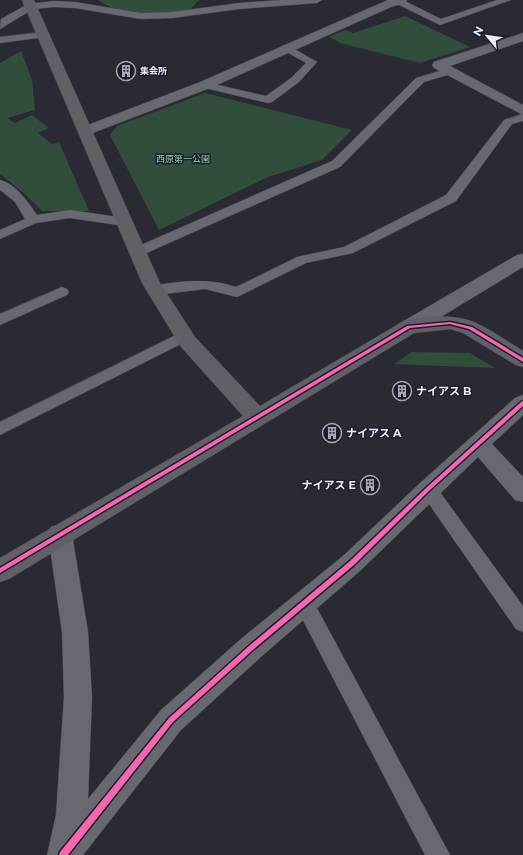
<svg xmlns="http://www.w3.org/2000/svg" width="523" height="855" font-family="Montserrat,'Noto Sans JP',sans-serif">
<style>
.green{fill:#314e3c}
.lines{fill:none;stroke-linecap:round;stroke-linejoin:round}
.lane-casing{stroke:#46474f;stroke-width:1}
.street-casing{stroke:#46474f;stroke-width:1}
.secondary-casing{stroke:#46474f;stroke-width:1}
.lane{fill:#676870;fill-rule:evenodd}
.street{fill:#676870;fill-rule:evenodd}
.secondary{fill:#616066;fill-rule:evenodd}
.cycleway-casing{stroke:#1b1d2d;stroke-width:3}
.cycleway{fill:#f766af;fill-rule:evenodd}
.labels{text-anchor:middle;stroke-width:3;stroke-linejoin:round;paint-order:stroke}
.far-poi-label{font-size:9px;font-weight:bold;fill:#eaecf8;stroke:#1b1d2d;text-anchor:start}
.far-park-label{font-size:9px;fill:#94d5a7;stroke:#1b1d2d}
.poi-label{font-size:11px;font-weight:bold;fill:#eaecf8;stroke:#1b1d2d;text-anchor:start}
</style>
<rect width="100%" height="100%" fill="#292a33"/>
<!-- green -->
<path class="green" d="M98,0H199L189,11C157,14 126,19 98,0Z
M405,16L470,47L420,63L340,43L329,37L345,30L353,33Z
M21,51L32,80L35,110L7,118L15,123L32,115L49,128L38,133L52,144L59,142L89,211H42L25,194L0,174V63Z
M205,93L352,130L322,160L268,177L159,230L110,135L117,126Z
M412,352L470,353L495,368L394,364Z"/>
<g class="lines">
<!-- lane casing -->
<g class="lane-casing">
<path id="lane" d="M281,0H322L317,3L239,9L172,18L141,19L75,8L54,7L33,9L0,29L1,19L28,4L54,1L75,2L141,13L172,12L239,3Z
M394,0H403L441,19L497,0H511L440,25L395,3Z
M43,32L48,35L46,37L0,43V37Z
M289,46L317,62L299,82L272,102L268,103L205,88L200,85L205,82L266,96L291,78L306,63L285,51L284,49L285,47Z
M450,68L454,69L455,71L454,73L424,82L340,167L142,255H132L130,252L132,249L332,161L416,78Z
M523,114V121L512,124L456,201L353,253L306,263L237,297L205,289L156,295L151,293L149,290L151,287L156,285C184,281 208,278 236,287L297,257L344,247L446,195L504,120Z
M0,180C16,184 28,202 37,215L70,210L125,218L130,219L132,222L130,225L125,226L70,218L36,223L0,239V230L25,219L15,202L0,190Z
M62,287L67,289L69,292L67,295L0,325V314Z
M184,331L189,332L192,336L189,340L0,435V422Z
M428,482L434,484L523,606V632L516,629L422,494L419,489L422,484Z
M304,594L311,597L450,855H425L294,603L297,597Z"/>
</g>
<!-- street casing -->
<g class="street-casing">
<path id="street" d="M388,0H407L405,3L391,7L210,88L90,134H80L78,131L80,128L200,82Z
M523,33V41L450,66L523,105V115L434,68L432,65L434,62Z
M523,254V267L416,332L409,333L402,332L399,327L402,322L517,255Z
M523,395V415L492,444L523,477V502L515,500L478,457L361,570L262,656L181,730L83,855H47L56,815L64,697L62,632L48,534L51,527L60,524L69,527L72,534L88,632L92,697L88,799L161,710L242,638L343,556L420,483L515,398Z"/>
</g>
<!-- secondary casing -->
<g class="secondary-casing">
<path id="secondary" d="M22,0H34L160,283L195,337L260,406L402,322C425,316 456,313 478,324C493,331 508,342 523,351V367L516,365L463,333L450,329L414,333L9,579L0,582V558L243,416L181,347L142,283Z"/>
</g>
<!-- lane -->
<use href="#lane" class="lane"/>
<!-- street -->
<use href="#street" class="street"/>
<!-- secondary -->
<use href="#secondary" class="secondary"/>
<!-- cycleway casing -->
<g class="cycleway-casing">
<path id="cycleway" d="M450,322L472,327L523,358V362L469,329L450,324L410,328L0,573V568L407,326Z
M523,401V406L430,490L354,565L254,649L173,722L68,855H59L60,852L169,718L250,645L350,561L426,488L521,402Z"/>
</g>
<!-- cycleway -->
<use href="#cycleway" class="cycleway"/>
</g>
<!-- icons -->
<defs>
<g id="building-ring" transform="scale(1)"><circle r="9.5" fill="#1b1d2d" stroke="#a6a8b3" stroke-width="1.5"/><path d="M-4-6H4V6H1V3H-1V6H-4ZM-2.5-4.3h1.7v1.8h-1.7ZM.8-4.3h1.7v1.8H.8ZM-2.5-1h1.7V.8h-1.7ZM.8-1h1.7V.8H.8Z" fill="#a6a8b3"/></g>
</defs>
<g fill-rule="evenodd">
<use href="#building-ring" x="126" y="71"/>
<use href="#building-ring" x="402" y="391"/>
<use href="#building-ring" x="332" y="433"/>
<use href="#building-ring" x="370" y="485"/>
</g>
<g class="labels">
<!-- far-poi labels -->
<g class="far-poi-label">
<text x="140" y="74">集会所</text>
</g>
<!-- far-park labels -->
<g class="far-park-label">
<text x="183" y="162">西原第一公園</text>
</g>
<!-- poi labels -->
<g class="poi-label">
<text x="416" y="395">ナイアス B</text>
<text x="346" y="437">ナイアス A</text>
<text x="356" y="489" text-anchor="end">ナイアス E</text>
</g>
</g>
<!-- north arrow -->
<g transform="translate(487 36) rotate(299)" stroke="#1b1d2d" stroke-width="3" paint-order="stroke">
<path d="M0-3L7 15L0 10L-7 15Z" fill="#eaecf8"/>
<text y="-6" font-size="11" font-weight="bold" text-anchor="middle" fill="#eaecf8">N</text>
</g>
</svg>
